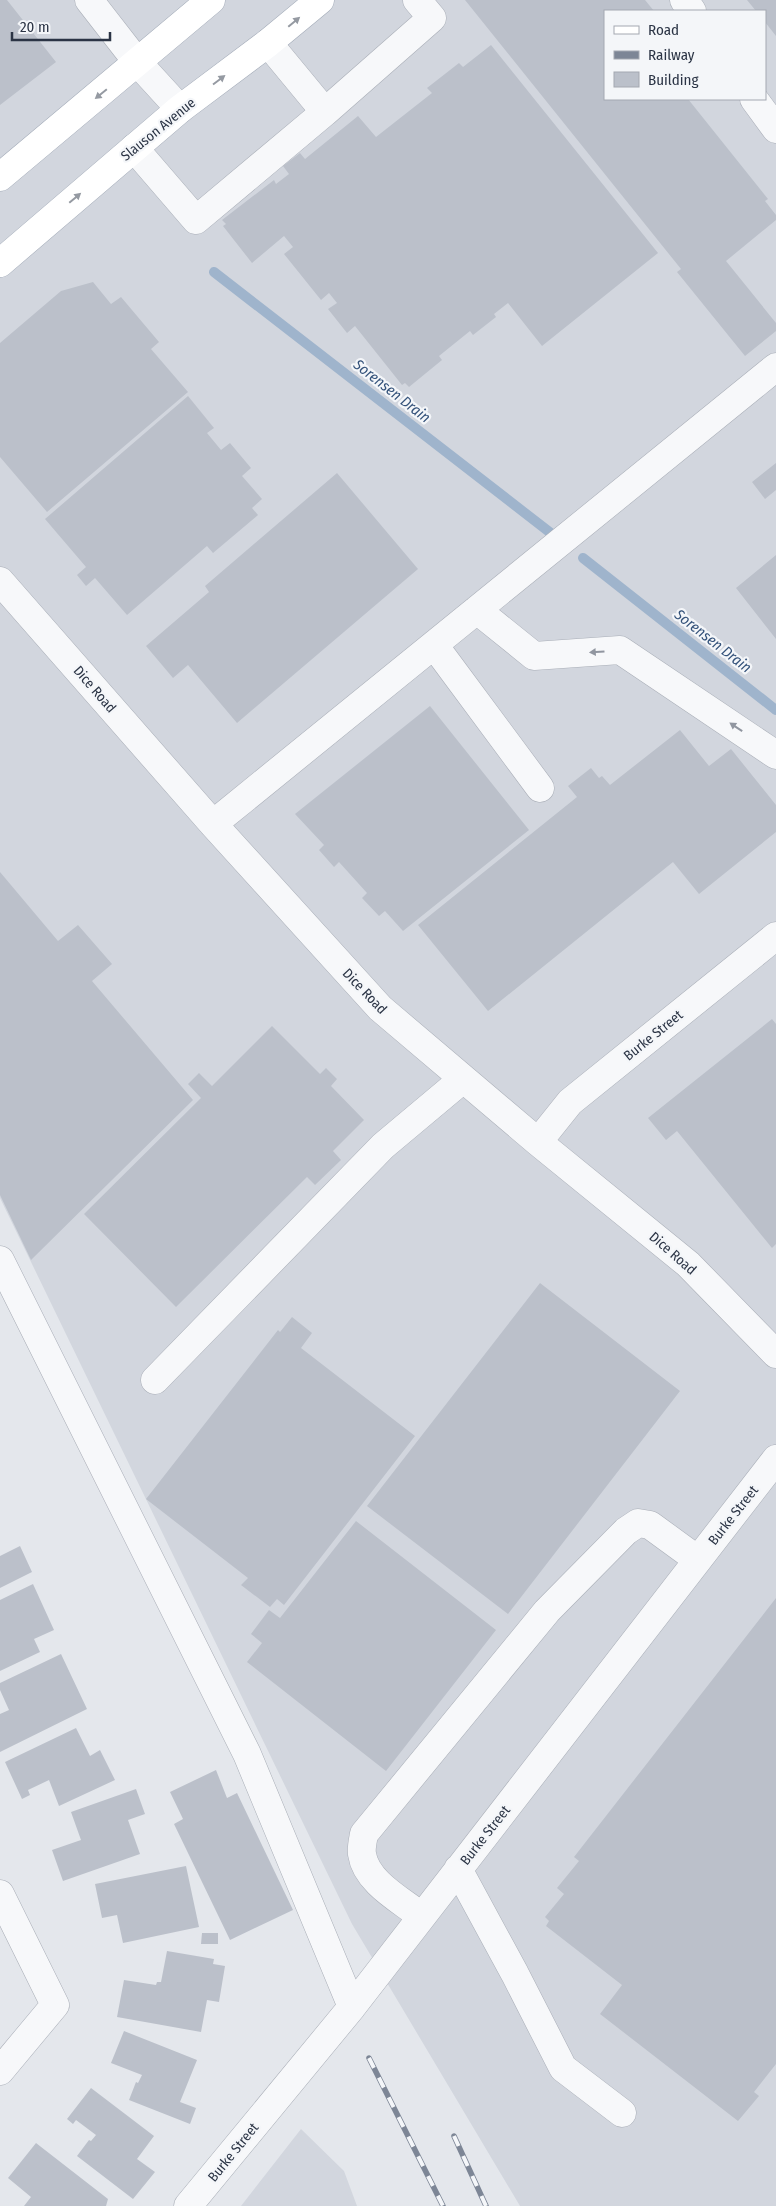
<svg xmlns="http://www.w3.org/2000/svg" width="776" height="2206" font-family="'Fira Sans Condensed',sans-serif">
<style>
.built{fill:#d2d6de;fill-rule:evenodd}
.lines{fill:none;stroke-linecap:round;stroke-linejoin:round}
.stream{stroke:#9fb4cc;stroke-width:10}
.building{fill:#bbc0ca}
.minor-casing{stroke:#a9aeb7;stroke-width:29}
.major-casing{stroke:#a3abb8;stroke-width:29}
.minor{stroke:#f7f8fa;stroke-width:28}
.major{stroke:#fff;stroke-width:28}
.rail-casing{stroke:#7d8696;stroke-width:5.5}
.rail{stroke:#f4f6f9;stroke-width:4;stroke-dasharray:11;stroke-linecap:butt}
.oneway{fill:#959aa2}
.oneway2{fill:#9196a0}
.labels{text-anchor:middle;stroke-width:4.5;stroke-linejoin:round;paint-order:stroke}
.street-label{font-size:14px;fill:#2b3445;stroke:#f4f6f9}
.water-label{font-size:15px;font-style:italic;fill:#34527a;stroke:#f4f6f9}
</style>
<rect width="100%" height="100%" fill="#e4e7ec"/>
<!-- built -->
<path class="built" d="M0,0H776V2206H520L352,1924L0,1198ZM605,11H765V99H605Z
M301,2129L344,2171L357,2206H241Z"/>
<g class="lines">
<!-- stream -->
<path class="stream" d="M214,272L552,534
M583,558L776,710"/>
</g>
<!-- building -->
<path class="building" d="M0,0H7L56,62L0,105Z
M465,0H645L654,11H605V99H688L768,199L765,201L776,215V220L726,261L776,323V331L745,356L677,272L681,269Z
M747,0H776V36L765,22V11H756Z
M491,45L658,253L542,346L508,303L494,314L496,317L473,335L470,331L439,356L442,360L409,387L405,383L402,385L355,326L347,333L328,309L337,303L329,293L321,300L284,254L293,247L284,236L252,263L223,226L226,224L222,220L274,180L276,184L289,174L283,166L300,153L305,159L358,116L376,137L432,93L427,88L459,63L463,67Z
M93,282L111,304L121,297L159,342L151,349L188,392L47,512L0,457V343L61,291Z
M188,396L214,428L207,433L221,450L230,443L251,468L242,476L262,499L252,508L258,515L213,553L207,546L127,615L95,578L86,586L77,575L86,567L45,519Z
M776,463V490L765,499L752,482Z
M337,473L418,569L237,723L188,665L173,678L146,646L209,592L205,586Z
M776,555V639L736,588Z
M430,706L529,830L403,931L385,911L379,916L362,898L367,893L339,862L334,867L319,850L324,845L295,814Z
M680,730L709,766L731,749L776,805V832L699,894L673,862L488,1011L418,925L577,797L568,786L591,768L599,778L602,776L610,785Z
M0,872L58,941L78,925L112,964L92,981L193,1100L31,1260L0,1195Z
M772,1019L776,1024V1244L772,1248L677,1131L666,1140L648,1118Z
M272,1026L320,1074L326,1068L337,1079L331,1086L364,1120L333,1151L341,1160L315,1185L307,1177L176,1307L84,1214L201,1098L188,1084L199,1073L212,1086Z
M540,1283L680,1391L508,1614L367,1506Z
M292,1317L312,1333L301,1348L415,1436L284,1605L277,1599L270,1607L241,1585L248,1578L146,1499L278,1330L280,1332Z
M356,1521L496,1630L386,1771L247,1662L262,1643L251,1634L269,1610L280,1618Z
M20,1546L32,1572L0,1588V1556Z
M33,1584L54,1630L34,1639L40,1652L0,1671V1600Z
M776,1598V2064L754,2092L759,2096L738,2121L600,2014L622,1985L546,1926L549,1921L545,1917L564,1894L557,1888L579,1861L574,1857Z
M61,1654L87,1709L0,1752V1714L9,1710L0,1690V1683Z
M76,1728L90,1756L100,1750L115,1780L59,1806L49,1780L28,1790L30,1795L22,1799L5,1762Z
M216,1770L227,1798L237,1793L293,1910L230,1940L174,1824L183,1819L170,1792Z
M136,1789L145,1814L128,1820L140,1854L63,1881L52,1850L81,1840L71,1812Z
M186,1866L199,1927L123,1943L117,1915L102,1918L95,1884Z
M202,1933H218V1944H201Z
M167,1951L214,1959L213,1964L225,1966L219,2002L207,2000L201,2032L117,2017L124,1980L156,1985L157,1982H161Z
M124,2031L197,2060L180,2102L196,2108L190,2124L129,2100L136,2082L138,2083L142,2075L111,2063Z
M91,2088L154,2136L137,2159L155,2172L133,2199L77,2156L89,2140L91,2141L96,2135L76,2120L73,2124L67,2119Z
M36,2143L108,2199L106,2206H24L31,2197L8,2178Z"/>
<g class="lines">
<!-- minor casing -->
<g class="minor-casing">
<path id="minor" d="M89,0L138,63L180,109
M684,0L692,11
M268,43L325,112
M754,99L776,129
M134,148L196,220L325,112L432,18L417,0
M0,581L213,824L380,1008L538,1142L688,1264L776,1354
M477,610L534,656L620,650L776,755
M434,645L540,788
M213,824L776,367
M538,1142L570,1102L776,936
M0,1260L247,1754L352,2007
M155,1380L383,1146L463,1079
M458,1869L515,1974L563,2068L622,2113
M0,1894L55,2005L0,2071
M421,1916C401,1900 366,1882 362,1854C361,1848 363,1840 364,1834L547,1611L626,1531L638,1523L650,1525L698,1560
M188,2206L352,2007L776,1459"/>
</g>
<!-- major casing -->
<g class="major-casing">
<path id="major" d="M0,177L211,0
M0,263L180,109L268,43L320,0"/>
</g>
<!-- minor -->
<use href="#minor" class="minor"/>
<!-- major -->
<use href="#major" class="major"/>
<!-- rail casing -->
<g class="rail-casing">
<path id="rail" d="M369,2058L443,2206
M454,2136L486,2206"/>
</g>
<!-- rail -->
<use href="#rail" class="rail"/>
</g>
<!-- one-way arrows -->
<defs><path id="oneway-solid" d="M-6-.8H1V-3.2L6.5 0L1 3.2V.8H-6Z" transform="scale(1.25)"/></defs>
<g class="oneway">
<use href="#oneway-solid" transform="translate(294 22) rotate(-40)"/>
<use href="#oneway-solid" transform="translate(219 80) rotate(-37)"/>
<use href="#oneway-solid" transform="translate(101 94) rotate(141)"/>
<use href="#oneway-solid" transform="translate(75 198) rotate(-40)"/>
</g>
<g class="oneway2">
<use href="#oneway-solid" transform="translate(597 652) rotate(176)"/>
<use href="#oneway-solid" transform="translate(736 727) rotate(-146)"/>
</g>
<g class="labels">
<!-- street labels -->
<g class="street-label">
<text transform="translate(158 129) rotate(-39)" y="5">Slauson Avenue</text>
<text transform="translate(95 689) rotate(49)" y="5">Dice Road</text>
<text transform="translate(365 991) rotate(46)" y="5">Dice Road</text>
<text transform="translate(653 1035) rotate(-39)" y="5">Burke Street</text>
<text transform="translate(673 1253) rotate(41)" y="5">Dice Road</text>
<text transform="translate(733 1515) rotate(-52)" y="5">Burke Street</text>
<text transform="translate(485 1835) rotate(-52)" y="5">Burke Street</text>
<text transform="translate(233 2152) rotate(-51)" y="5">Burke Street</text>
</g>
<!-- water labels -->
<g class="water-label">
<text transform="translate(392 391) rotate(38)" y="5">Sorensen Drain</text>
<text transform="translate(713 641) rotate(38)" y="5">Sorensen Drain</text>
</g>
</g>
<!-- legend -->
<rect x="604" y="10" width="162" height="90" fill="#f4f6f9" stroke="#a4a8b1"/>
<rect x="614" y="26" width="25" height="8" fill="#ffffff" stroke="#a4a8b1"/>
<text x="648" y="35" font-size="15" fill="#2b3445">Road</text>
<rect x="614" y="51" width="25" height="8" fill="#7d8696" stroke="#a4a8b1"/>
<text x="648" y="60" font-size="15" fill="#2b3445">Railway</text>
<rect x="614" y="72" width="25" height="15" fill="#bbc0ca" stroke="#a4a8b1"/>
<text x="648" y="85" font-size="15" fill="#2b3445">Building</text>
<!-- scale -->
<path d="M12 32v8h98v-8" fill="none" stroke="#2b3445" stroke-width="2.5"/>
<text x="20" y="32" font-size="15" fill="#2b3445" stroke="#f4f6f9" stroke-width="4" paint-order="stroke">20 m</text>
</svg>
